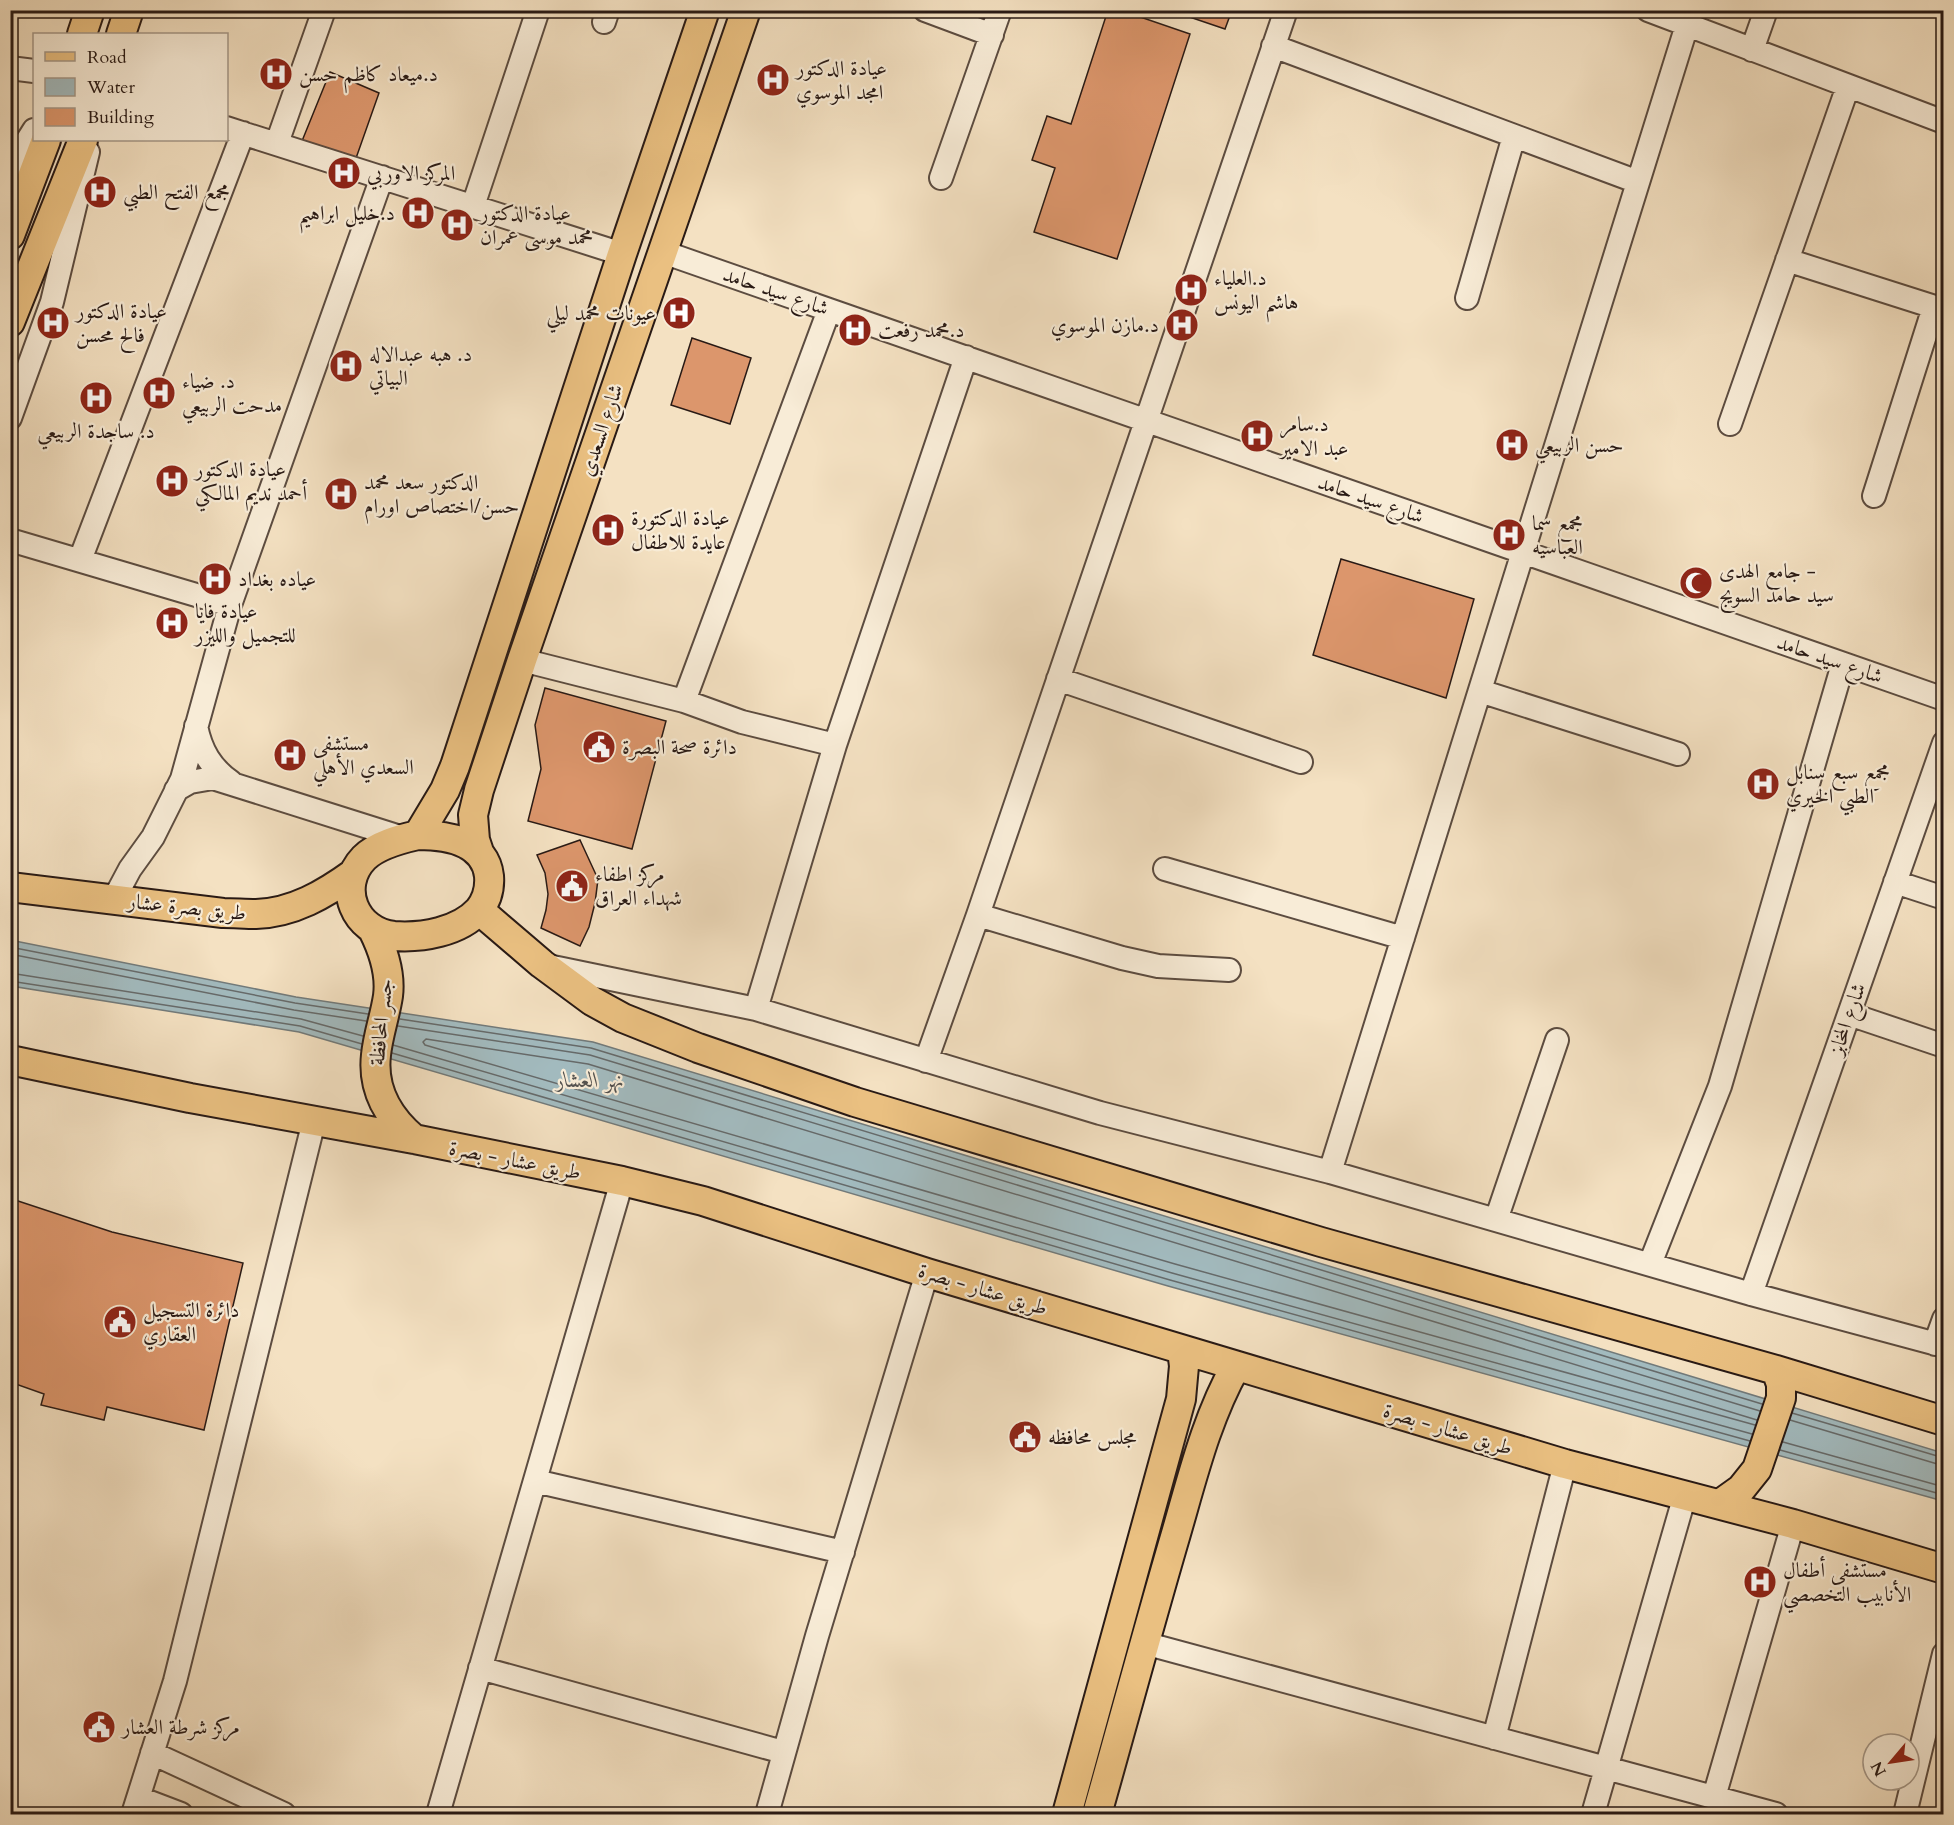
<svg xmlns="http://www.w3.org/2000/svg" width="1954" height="1825" font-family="Cardo,Amiri,serif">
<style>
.water{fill:#a2babe;stroke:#727a7a;stroke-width:1.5}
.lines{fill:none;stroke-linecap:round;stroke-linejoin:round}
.shore{stroke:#666a6a;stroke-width:1.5}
.building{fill:#dc966c;stroke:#291a15;stroke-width:1.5}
.minor-casing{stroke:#5c4c40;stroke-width:26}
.major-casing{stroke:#291a15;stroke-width:32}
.minor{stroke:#f8ecd7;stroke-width:22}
.major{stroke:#eac081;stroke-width:28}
.labels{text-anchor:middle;stroke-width:4.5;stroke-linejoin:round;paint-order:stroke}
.poi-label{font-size:21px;fill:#291a15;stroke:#f8ecd7;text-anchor:start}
.street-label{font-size:21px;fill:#291a15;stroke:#f8ecd7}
.water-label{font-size:22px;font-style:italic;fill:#535250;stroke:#f8ecd7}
</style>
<rect width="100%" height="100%" fill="#f4e1c2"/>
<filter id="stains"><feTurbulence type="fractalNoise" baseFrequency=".00333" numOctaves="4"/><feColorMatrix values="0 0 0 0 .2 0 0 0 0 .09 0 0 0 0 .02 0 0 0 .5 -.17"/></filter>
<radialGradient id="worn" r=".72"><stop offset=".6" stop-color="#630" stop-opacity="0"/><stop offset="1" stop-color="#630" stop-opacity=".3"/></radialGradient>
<!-- water -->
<path class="water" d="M10,940L296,997L593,1042L1943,1453V1501L1168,1286L299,1032L11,986Z"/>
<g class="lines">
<!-- shore -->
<path class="shore" d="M10,947L295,1003L368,1014
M10,954L294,1010L366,1021
M10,973L301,1019L363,1036
M10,981L300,1026L362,1044
M400,1019L591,1048L1762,1404
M398,1026L590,1055L1760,1411
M393,1045L1172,1273L1752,1434
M392,1053L1170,1280L1750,1441
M1792,1413L1944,1458
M1790,1420L1944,1466
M1755,1425L1175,1264L425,1045L423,1042L426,1039L588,1064L1757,1420
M1783,1442L1944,1487
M1780,1450L1944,1495"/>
</g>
<!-- building -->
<path class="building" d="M1108,10H1120L1190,34L1117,259L1034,232L1055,168L1032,160L1047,116L1071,124Z
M1169,10H1232L1225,29Z
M330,72L379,93L355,161L302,141Z
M692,338L751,358L730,424L671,405Z
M1341,559L1474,599L1446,698L1313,655Z
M545,688L666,721L632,849L528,821L541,769L535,725Z
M580,840L598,879L595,903L589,927L580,946L541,928L546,910L548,894L545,873L537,855Z
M12,1199L112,1232L243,1263L204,1430L107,1407L104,1420L41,1405L44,1394L10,1382Z"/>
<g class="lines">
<!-- minor casing -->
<g class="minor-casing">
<path id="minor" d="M925,10L992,35
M1648,10L1944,122
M604,22L608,10
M1273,46L1638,182
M1752,50L1766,10
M10,68L34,71
M226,128L622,254
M277,143L324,10
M10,168L34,130
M941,178L1000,10
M473,206L538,10
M663,252L1944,699
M1787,260L1944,310
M1467,298L1514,136
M10,418L52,302L88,152
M1730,424L1848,86
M1874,496L1934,307
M10,540L230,605
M80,560L243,133
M522,660L684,701L742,722L835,745
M1058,679L1301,762
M1480,691L1678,754
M684,701L829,310
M196,726C201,751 211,768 231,782
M176,790L190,782L213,778L403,838
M1165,869L1403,938
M1895,882L1944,898
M114,899L130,869L153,837L182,779L230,605L382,177
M978,915L1122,958L1158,966L1229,970
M548,966L756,1009L1100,1113L1330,1172L1751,1294L1944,1346
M756,1009L835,745L966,357
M1849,1014L1944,1046
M926,1061L978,915L1286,10
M1330,1172L1687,25
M1496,1220L1557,1040
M1650,1264L1720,1086L1843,664
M1751,1294L1944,743
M1935,1344L1944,1319
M535,1481L843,1552
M1144,1643L1776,1814
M480,1668L783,1752
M1494,1738L1565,1464
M152,1753L284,1814
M1714,1797L1793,1524
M139,1798L181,1814
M133,1814L175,1681L314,1121
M438,1814L622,1181
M767,1814L817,1636L927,1273
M1593,1814L1685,1495
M1905,1814L1944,1654"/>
</g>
<!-- major casing -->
<g class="major-casing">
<path id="major" d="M82,34L90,10
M121,34L129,10
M10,235L46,140
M10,322L83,140
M418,835L445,790L455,766L622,254L705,10
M418,835C447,835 485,841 489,876C490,888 487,900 479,910C459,932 422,938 394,936C355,932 336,887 364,858C377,845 400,839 418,835Z
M479,852L475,840L473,815L479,790L522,660L746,10
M10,887L223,913C234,913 245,914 256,914C293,913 325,894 354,873
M479,910L542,964L592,1001L623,1018L698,1048L855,1102L1321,1242L1776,1370L1944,1421
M373,930C383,950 391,973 388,996C385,1016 378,1035 376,1055C372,1090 389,1118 414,1139
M10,1060L190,1098L414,1139L622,1181L703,1201L927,1273L1565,1464L1793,1524L1944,1569
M1720,1504L1741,1489L1757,1469L1781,1398V1384L1776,1370
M1067,1814L1181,1399L1184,1366L1182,1350
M1097,1814C1123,1722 1148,1629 1175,1537C1192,1479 1206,1419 1236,1366"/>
</g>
<!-- minor -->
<use href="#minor" class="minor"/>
<!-- major -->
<use href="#major" class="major"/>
</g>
<!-- icons -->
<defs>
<g id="hospital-disc" transform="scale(1.725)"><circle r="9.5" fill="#8f2418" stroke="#f8ecd7"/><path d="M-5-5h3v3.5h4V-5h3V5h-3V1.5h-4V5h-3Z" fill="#fff"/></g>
<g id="mosque-disc" transform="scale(1.725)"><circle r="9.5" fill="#8f2418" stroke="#f8ecd7"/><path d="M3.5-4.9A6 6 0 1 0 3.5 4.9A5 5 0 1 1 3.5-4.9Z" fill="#fff"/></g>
<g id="civic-disc" transform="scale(1.725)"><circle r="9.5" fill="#8f2418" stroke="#f8ecd7"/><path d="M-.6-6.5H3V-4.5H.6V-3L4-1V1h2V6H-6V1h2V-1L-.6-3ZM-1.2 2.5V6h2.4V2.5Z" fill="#fff"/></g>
</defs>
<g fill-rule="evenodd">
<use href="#hospital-disc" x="276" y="74"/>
<use href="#hospital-disc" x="773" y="80"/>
<use href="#hospital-disc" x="344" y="173"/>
<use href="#hospital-disc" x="100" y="192"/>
<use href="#hospital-disc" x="418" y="213"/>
<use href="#hospital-disc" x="457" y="225"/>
<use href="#hospital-disc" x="1191" y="290"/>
<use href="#hospital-disc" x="679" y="313"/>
<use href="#hospital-disc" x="53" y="323"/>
<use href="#hospital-disc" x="1182" y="325"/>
<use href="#hospital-disc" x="855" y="330"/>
<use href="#hospital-disc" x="346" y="366"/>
<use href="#hospital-disc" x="159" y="393"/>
<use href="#hospital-disc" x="96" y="398"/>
<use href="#hospital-disc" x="1257" y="436"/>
<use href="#hospital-disc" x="1512" y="445"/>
<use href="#hospital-disc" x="172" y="481"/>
<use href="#hospital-disc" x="341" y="494"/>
<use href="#hospital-disc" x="608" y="530"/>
<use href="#hospital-disc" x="1509" y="535"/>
<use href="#hospital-disc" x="215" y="579"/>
<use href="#mosque-disc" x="1696" y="583"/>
<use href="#hospital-disc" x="172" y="623"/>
<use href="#civic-disc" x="599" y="747"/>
<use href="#hospital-disc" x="290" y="755"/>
<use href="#hospital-disc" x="1763" y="784"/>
<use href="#civic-disc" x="572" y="886"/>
<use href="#civic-disc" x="120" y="1322"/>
<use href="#civic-disc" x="1025" y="1437"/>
<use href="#hospital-disc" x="1760" y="1582"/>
<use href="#civic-disc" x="99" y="1727"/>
</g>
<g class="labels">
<!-- poi labels -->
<g class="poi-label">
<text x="796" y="75">عيادة الدكتور<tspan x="796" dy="24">امجد الموسوي</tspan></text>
<text x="299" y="81">د.ميعاد كاظم حسن</text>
<text x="367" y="180">المركز الاوربي</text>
<text x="123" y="199">مجمع الفتح الطبي</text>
<text x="395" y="220" text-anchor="end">د.خليل ابراهيم</text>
<text x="480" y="220">عيادة الدكتور<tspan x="480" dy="24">محمد موسى عمران</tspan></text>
<text x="1214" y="285">د.العلياء<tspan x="1214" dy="24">هاشم اليونس</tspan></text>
<text x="76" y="318">عيادة الدكتور<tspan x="76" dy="24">فالح محسن</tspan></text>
<text x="656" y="320" text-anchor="end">عيونات محمد ليلي</text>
<text x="1159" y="332" text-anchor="end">د.مازن الموسوي</text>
<text x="878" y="337">د.محمد رفعت</text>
<text x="369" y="361">د. هبه عبدالاله<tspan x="369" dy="24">البياتي</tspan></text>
<text x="182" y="388">د. ضياء<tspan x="182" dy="24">مدحت الربيعي</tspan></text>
<text x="1280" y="431">د.سامر<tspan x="1280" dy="24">عبد الامير</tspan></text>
<text x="96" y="438" text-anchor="middle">د. ساجدة الربيعي</text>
<text x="1535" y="452">حسن الربيعي</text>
<text x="195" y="476">عيادة الدكتور<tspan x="195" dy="24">أحمد نديم المالكي</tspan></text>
<text x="364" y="489">الدكتور سعد محمد<tspan x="364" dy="24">حسن/اختصاص اورام</tspan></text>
<text x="631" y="525">عيادة الدكتورة<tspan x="631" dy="24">عايدة للاطفال</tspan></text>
<text x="1532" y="530">مجمع سما<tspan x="1532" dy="24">العباسيه</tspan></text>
<text x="1719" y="578">جامع الهدى -<tspan x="1719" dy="24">سيد حامد السويج</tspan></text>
<text x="238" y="586">عياده بغداد</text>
<text x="195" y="618">عيادة فايا<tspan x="195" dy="24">للتجميل والليزر</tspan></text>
<text x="313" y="750">مستشفى<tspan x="313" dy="24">السعدي الأهلي</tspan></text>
<text x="622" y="754">دائرة صحة البصرة</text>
<text x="1786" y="779">مجمع سبع سنابل<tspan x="1786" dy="24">الطبي الخيري</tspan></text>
<text x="595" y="881">مركز اطفاء<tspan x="595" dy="24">شهداء العراق</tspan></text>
<text x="143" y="1317">دائرة التسجيل<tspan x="143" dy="24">العقاري</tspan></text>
<text x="1048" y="1444">مجلس محافظه</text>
<text x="1783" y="1577">مستشفى أطفال<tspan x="1783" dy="24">الأنابيب التخصصي</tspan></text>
<text x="122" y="1734">مركز شرطة العشار</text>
</g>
<!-- street labels -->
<g class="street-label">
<text transform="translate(776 291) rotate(19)" y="7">شارع سيد حامد</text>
<text transform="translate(601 430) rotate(-71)" y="7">شارع السعدي</text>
<text transform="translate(1371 499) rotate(19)" y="7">شارع سيد حامد</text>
<text transform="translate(1830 659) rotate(19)" y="7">شارع سيد حامد</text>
<text transform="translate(187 907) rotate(6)" y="7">طريق بصرة عشار</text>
<text transform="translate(1847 1019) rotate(-71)" y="7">شارع المخابز</text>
<text transform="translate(381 1022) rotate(-84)" y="7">جسر المحافظة</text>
<text transform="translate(515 1160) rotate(11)" y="7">طريق عشار - بصرة</text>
<text transform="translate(983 1289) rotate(17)" y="7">طريق عشار - بصرة</text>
<text transform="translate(1448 1429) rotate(17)" y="7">طريق عشار - بصرة</text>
</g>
<!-- water labels -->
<g class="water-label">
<text x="590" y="1087">نهر العشار</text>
</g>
</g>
<!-- margin -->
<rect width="1954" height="1825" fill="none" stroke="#f4e1c2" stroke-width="36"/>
<rect x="12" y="12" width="1930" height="1801" fill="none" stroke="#291a15" stroke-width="3"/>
<rect x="18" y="18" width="1918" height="1789" fill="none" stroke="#291a15" stroke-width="1.5"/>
<!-- legend -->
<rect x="33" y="33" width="195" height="108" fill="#f8ecd7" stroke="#a59889" stroke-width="1.5"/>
<rect x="45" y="52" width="30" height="9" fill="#eac081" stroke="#a59889" stroke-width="1.5"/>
<text x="87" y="63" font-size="18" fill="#291a15">Road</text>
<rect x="45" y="78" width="30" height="18" fill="#a2babe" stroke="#a59889" stroke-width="1.5"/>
<text x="87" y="93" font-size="18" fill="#291a15">Water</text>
<rect x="45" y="108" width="30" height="18" fill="#dc966c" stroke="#a59889" stroke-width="1.5"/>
<text x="87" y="123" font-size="18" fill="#291a15">Building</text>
<!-- north arrow -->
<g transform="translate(1891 1762) rotate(241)"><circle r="28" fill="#f8ecd7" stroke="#a59889" stroke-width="1.5"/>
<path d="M0-4.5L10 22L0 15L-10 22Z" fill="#8f2418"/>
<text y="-9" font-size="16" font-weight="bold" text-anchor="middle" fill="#291a15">N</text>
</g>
<rect width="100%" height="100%" filter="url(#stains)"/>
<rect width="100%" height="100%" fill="url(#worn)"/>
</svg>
